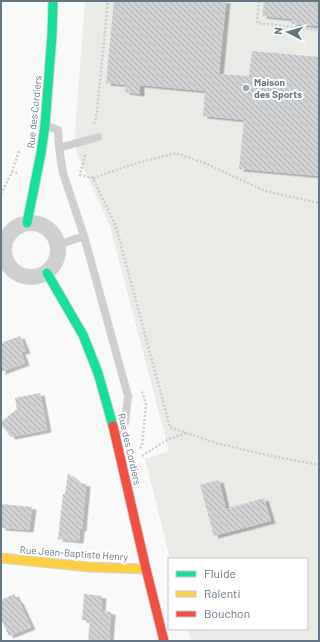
<svg xmlns="http://www.w3.org/2000/svg" width="320" height="642" font-family="Barlow,sans-serif">
<style>
.pitch{fill:#e8ebe6}
.building{fill:url(#building-back-hatch);filter:url(#shadow)}
.lines{fill:none;stroke-linecap:round;stroke-linejoin:round}
.fast-casing{stroke:#d5d6d7;stroke-width:11}
.slow-casing{stroke:#d5d6d7;stroke-width:11}
.jam-casing{stroke:#d5d6d7;stroke-width:11}
.path{stroke:#cbcccd;stroke-width:2.5;stroke-dasharray:2 2;stroke-linecap:butt}
.lane{stroke:#cecfd0;stroke-width:8}
.street{stroke:#cecfd0;stroke-width:16}
.fast{stroke:#16e098;stroke-width:9}
.slow{stroke:#ffcf43;stroke-width:9}
.jam{stroke:#f24e42;stroke-width:9}
.poi-dot{fill:#99a4ac;stroke:#fff;stroke-width:1.5}
.labels{text-anchor:middle;stroke-width:4;stroke-linejoin:round;paint-order:stroke}
.poi-label{font-size:10px;font-weight:bold;fill:#657683;stroke:#fff;text-anchor:start}
.street-label{font-size:10px;fill:#657683;stroke:#fff}
</style>
<defs>
<pattern id="building-back-hatch" width="6" height="6" patternUnits="userSpaceOnUse"><rect width="6" height="6" fill="#d0d2d3"/><path d="M-1 5l2 2M0 0l6 6M5-1l2 2" fill="none" stroke="#acafb1"/></pattern>
<filter id="shadow"><feDropShadow dx="4.5" dy="2.5" stdDeviation="0" flood-color="#0004"/></filter>
</defs>
<rect width="100%" height="100%" fill="#f9f9f9"/>
<!-- pitch -->
<path class="pitch" d="M85,1H319V641H191L188,629H307V559H170L145,459L169,451L110,226L77,154L75,132Z"/>
<!-- building -->
<path class="building" d="M114,1H226L219,74L249,76L252,51L319,57V176L239,169L244,120L203,116L205,91L140,85V94L125,92L126,85L106,83Z
M264,1H319V26L292,24V19L262,16Z
M20,336L26,351L21,352L25,363L1,372V343Z
M40,393L47,430L11,437L1,425V422L17,409L15,398Z
M68,473L79,483L86,484L82,529H80L79,541L58,539L63,494H65Z
M219,480L226,509L264,498L271,521L214,536L200,485Z
M1,504L32,507L29,530L1,528Z
M14,594L18,601H19L31,627L9,636L1,619V600Z
M84,594L102,596L101,611L111,612L109,641H88L90,621L82,620Z"/>
<g class="lines">
<!-- fast casing -->
<g class="fast-casing">
<path id="fast" d="M27,223L41,153L45,125L52,35L53,1
M47,273L83,335L98,373L113,426"/>
</g>
<!-- slow casing -->
<g class="slow-casing">
<path id="slow" d="M1,558L89,567L146,569"/>
</g>
<!-- jam casing -->
<g class="jam-casing">
<path id="jam" d="M113,426L146,569L164,641"/>
</g>
<!-- path -->
<path class="path" d="M259,1L257,23L319,30
M94,124L97,112L108,1
M85,155L80,175L93,178L116,227L170,427L216,443L262,454L319,465
M12,172L19,151
M93,178L134,164L176,153L207,164L265,191L319,203
M1,194L12,172L17,173
M140,448L142,446L146,405L142,391
M142,456L167,440L186,433"/>
<!-- lane -->
<path class="lane" d="M47,126L58,130L59,148L63,173L84,236L128,396L125,423L121,434
M59,148L98,137
M58,245L84,236"/>
<!-- street -->
<path class="street" d="M4 250a27 27 0 1 1 54 0a27 27 0 1 1-54 0Z"/>
<!-- fast -->
<use href="#fast" class="fast"/>
<!-- slow -->
<use href="#slow" class="slow"/>
<!-- jam -->
<use href="#jam" class="jam"/>
</g>
<!-- markers -->
<circle class="poi-dot" cx="246" cy="88" r="4"/>
<g class="labels">
<!-- poi labels -->
<g class="poi-label">
<text x="254" y="86">Maison<tspan x="254" dy="12">des Sports</tspan></text>
</g>
<!-- street labels -->
<g class="street-label">
<text transform="translate(34 112) rotate(-84)" y="4">Rue des Cordiers</text>
<text transform="translate(130 449) rotate(77)" y="4">Rue des Cordiers</text>
<text transform="translate(74 553) rotate(4)" y="4">Rue Jean-Baptiste Henry</text>
</g>
</g>
<!-- border -->
<rect width="320" height="642" fill="none" stroke="#657683" stroke-width="4"/>
<!-- legend -->
<rect x="168" y="558" width="140" height="72" fill="#ffffff" stroke="#c1c8cd"/>
<rect x="176" y="571" width="20" height="6" fill="#16e098" stroke="#c1c8cd"/>
<text x="204" y="578" font-size="12" fill="#657683">Fluide</text>
<rect x="176" y="591" width="20" height="6" fill="#ffcf43" stroke="#c1c8cd"/>
<text x="204" y="598" font-size="12" fill="#657683">Ralenti</text>
<rect x="176" y="611" width="20" height="6" fill="#f24e42" stroke="#c1c8cd"/>
<text x="204" y="618" font-size="12" fill="#657683">Bouchon</text>
<!-- north arrow -->
<g transform="translate(288 32) rotate(276)" stroke="#ffffff" stroke-width="3" paint-order="stroke">
<path d="M0-3L7 15L0 10L-7 15Z" fill="#657683"/>
<text y="-6" font-size="11" font-weight="bold" text-anchor="middle" fill="#657683">N</text>
</g>
</svg>
